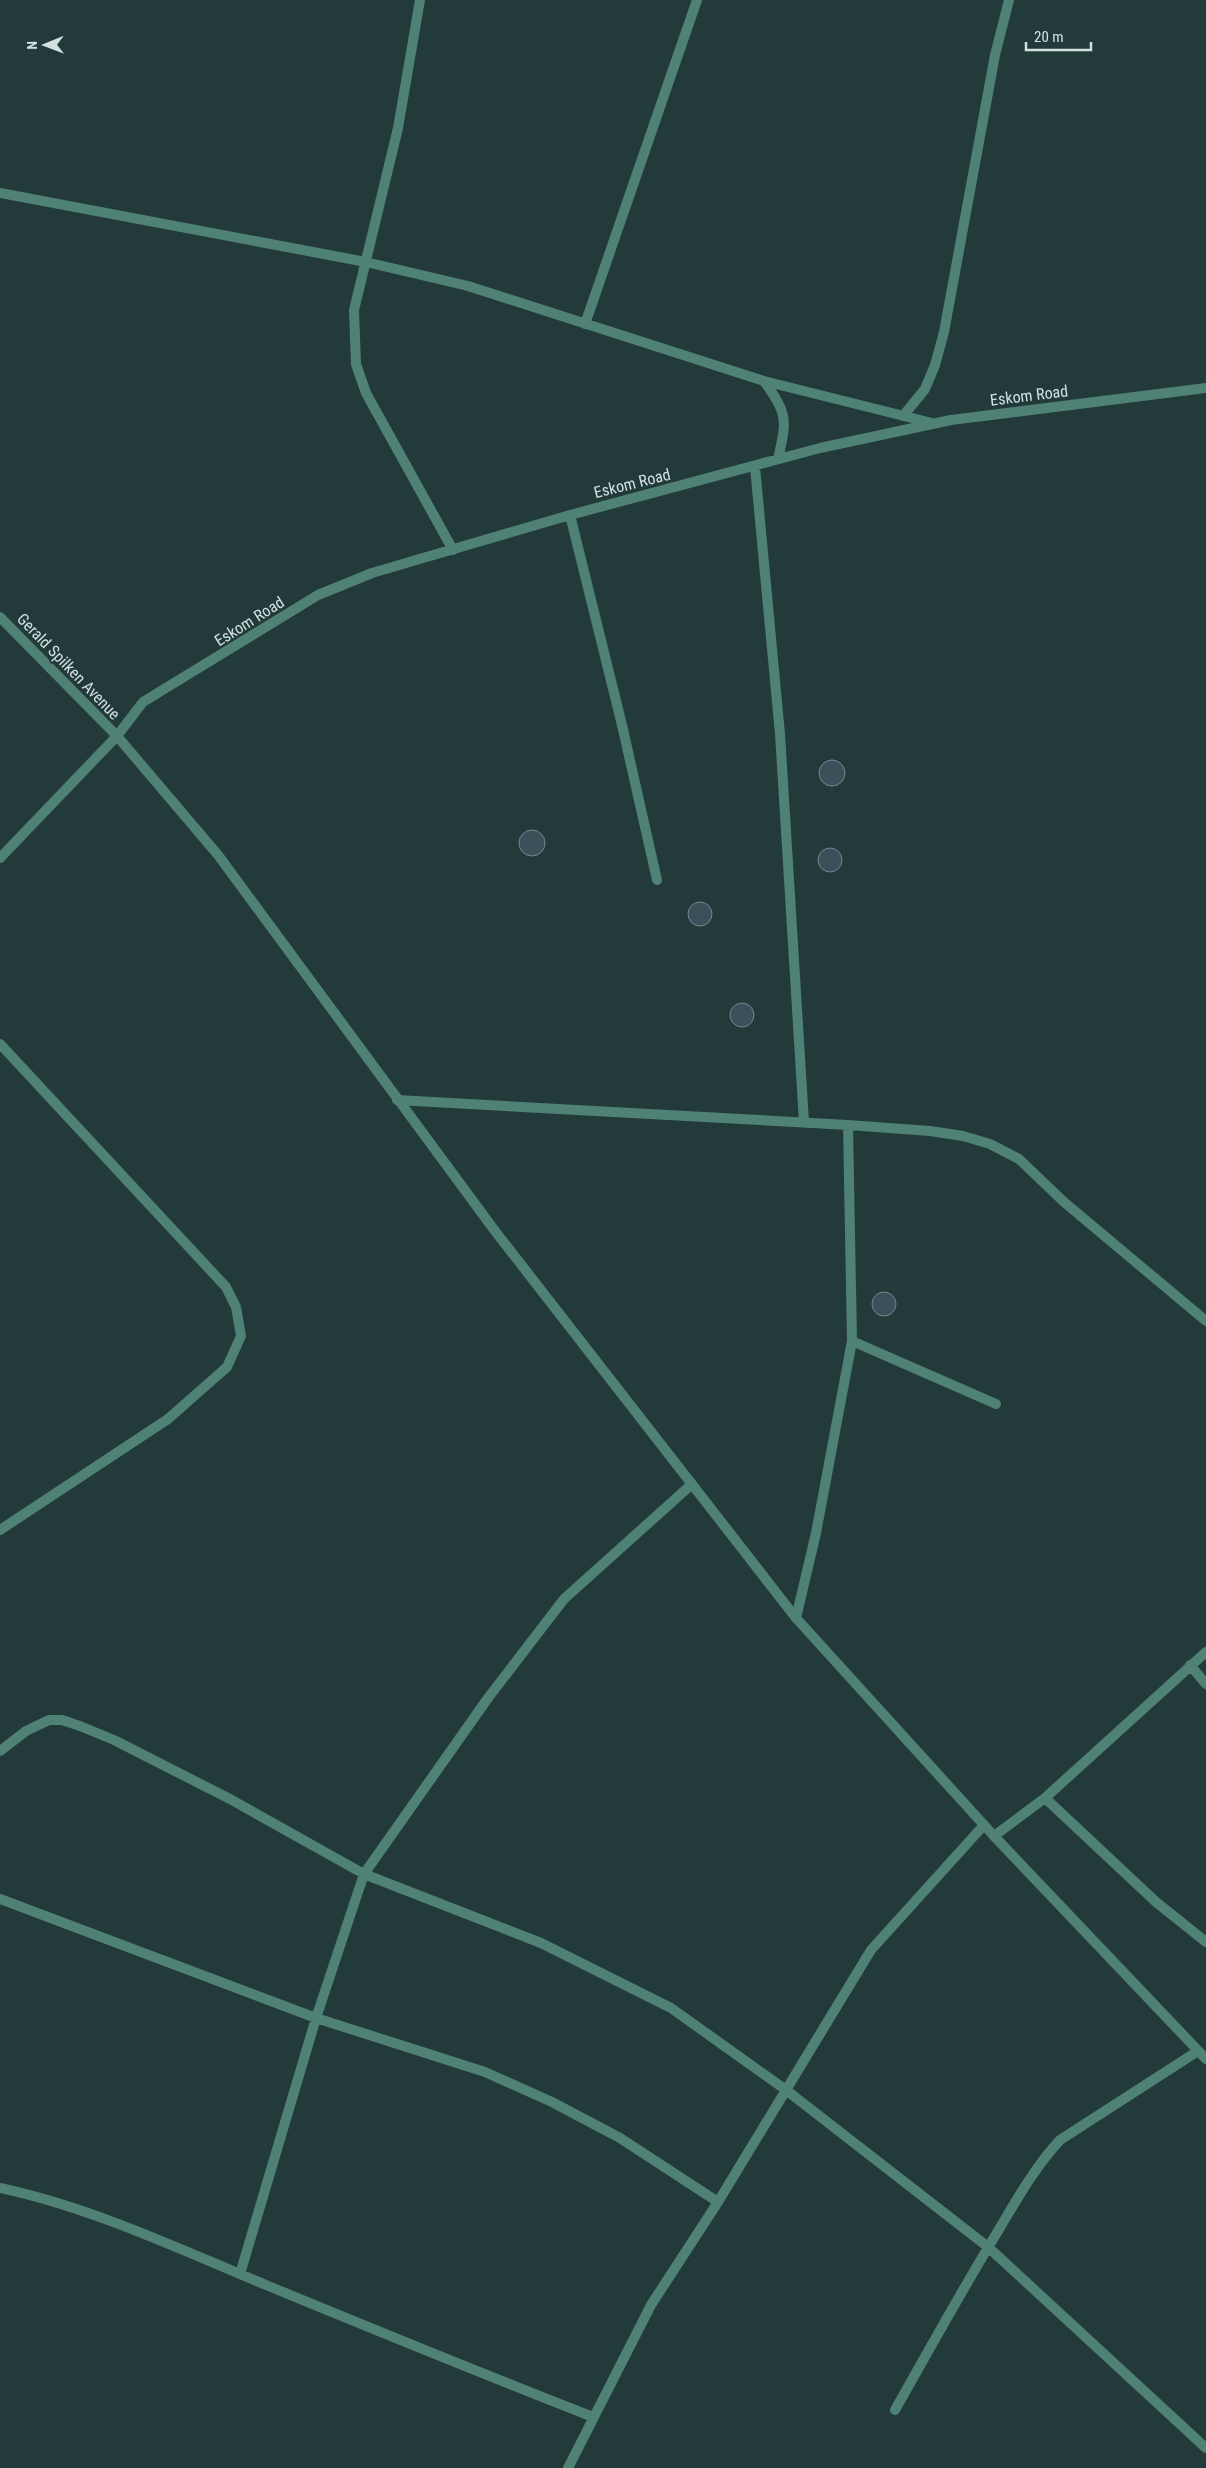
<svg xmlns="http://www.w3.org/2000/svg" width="1206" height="2468" font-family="'Roboto Condensed',sans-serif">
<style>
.building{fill:#3b5058;stroke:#728991}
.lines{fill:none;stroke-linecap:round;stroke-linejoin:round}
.service{stroke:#4f8174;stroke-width:10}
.minor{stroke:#4f8174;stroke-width:10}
.tertiary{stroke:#4f8174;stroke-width:10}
.labels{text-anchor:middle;stroke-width:4;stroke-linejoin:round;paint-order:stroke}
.street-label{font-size:16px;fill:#d2e0e0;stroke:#233a3a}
</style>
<rect width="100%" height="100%" fill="#233a3a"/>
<!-- building -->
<path class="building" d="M819 773a13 13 0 1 1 26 0a13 13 0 1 1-26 0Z
M519 843a13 13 0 1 1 26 0a13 13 0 1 1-26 0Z
M818 860a12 12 0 1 1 24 0a12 12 0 1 1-24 0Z
M688 914a12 12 0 1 1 24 0a12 12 0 1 1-24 0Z
M730 1015a12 12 0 1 1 24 0a12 12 0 1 1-24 0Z
M872 1304a12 12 0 1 1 24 0a12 12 0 1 1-24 0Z"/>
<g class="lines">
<!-- service -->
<path class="service" d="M852,1341L996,1404"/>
<!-- minor -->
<path class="minor" d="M420,0L398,128L354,310L356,364L366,393L453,550
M0,193L366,262L468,286L764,381L932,423
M585,324L697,0
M764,381C788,415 787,419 778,459
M903,416L925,389L935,365L944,332L995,55L1009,0
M755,467L780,734L804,1122
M570,515L622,725L657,880
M0,858L117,736L143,702L318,595L372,573L570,515L820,448L951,420L1206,388
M0,1044L226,1287L236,1307L241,1336L227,1367L168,1419L0,1530
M397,1100L848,1125L930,1131L963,1136L990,1144L1019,1159L1064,1202L1206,1321
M796,1618L816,1533L852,1341L848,1125
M1190,1665L1206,1684
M0,1751L26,1731L49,1720H62L80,1726L114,1740L230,1799L364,1874L541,1943L671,2008L786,2090L988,2247L1206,2448
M1045,1798L1156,1902L1206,1942
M994,1836L1045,1798L1206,1652
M0,1899L316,2018L485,2072L552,2102L620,2138L718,2202
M0,2188C93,2208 179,2249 266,2285C375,2330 483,2374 593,2417
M240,2274L316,2018L364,1874L488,1698L564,1599L692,1484
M895,2410C929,2350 962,2290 998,2231C1017,2199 1035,2167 1060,2140L1198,2051
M568,2468L651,2305L718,2202L871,1950L984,1825"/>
<!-- tertiary -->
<path class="tertiary" d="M0,617L117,736L218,855L495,1231L796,1618L994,1836L1206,2059"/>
</g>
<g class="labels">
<!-- street labels -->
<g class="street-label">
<text transform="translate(1029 395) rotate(-7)" y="6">Eskom Road</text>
<text transform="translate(632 483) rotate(-14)" y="6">Eskom Road</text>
<text transform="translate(249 621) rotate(-32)" y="6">Eskom Road</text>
<text transform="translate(69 666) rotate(46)" y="6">Gerald Spilken Avenue</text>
</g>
</g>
<!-- north arrow -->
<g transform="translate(45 45) rotate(269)" stroke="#233a3a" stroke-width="4" paint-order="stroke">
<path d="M0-4L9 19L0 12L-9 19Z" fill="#d2e0e0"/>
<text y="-8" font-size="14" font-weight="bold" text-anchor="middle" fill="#d2e0e0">N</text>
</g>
<!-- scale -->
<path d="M1026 42v8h65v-8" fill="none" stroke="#d2e0e0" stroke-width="2.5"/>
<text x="1034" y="42" font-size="15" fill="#d2e0e0" stroke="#233a3a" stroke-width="4" paint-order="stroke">20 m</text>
</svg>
